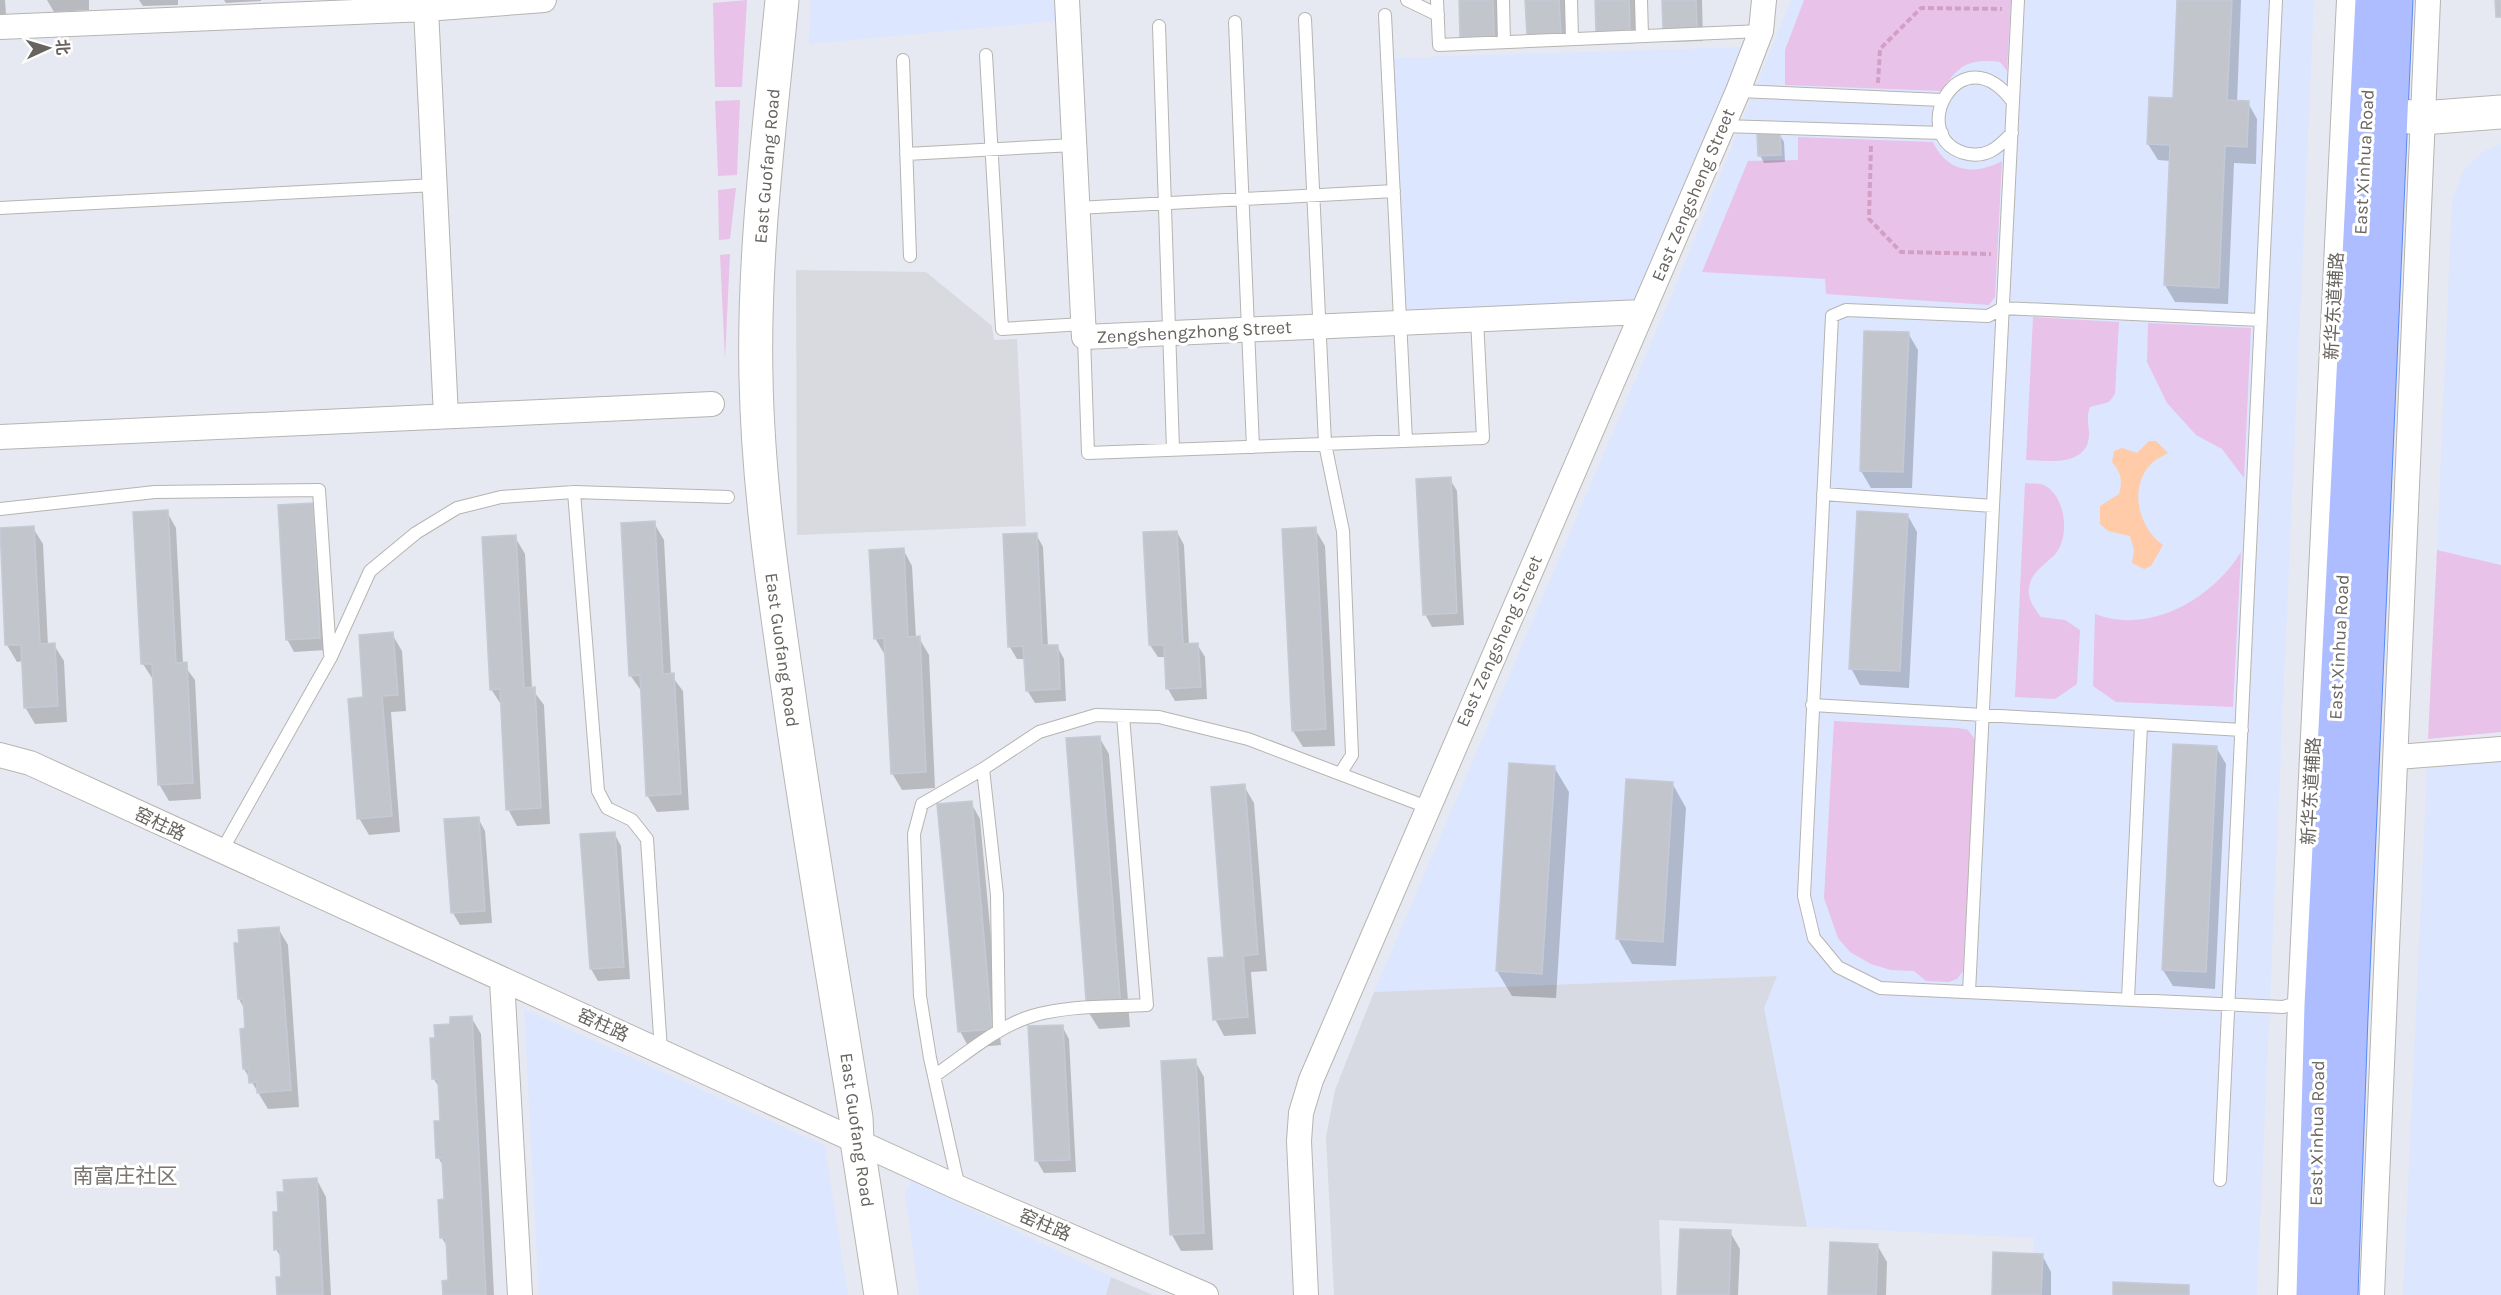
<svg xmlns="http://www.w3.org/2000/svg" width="2501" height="1295" font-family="Karla,'Noto Sans SC',sans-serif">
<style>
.commercial{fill:#dde6ff}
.industrial{fill:#d9dadf}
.education{fill:#d7dae3}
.green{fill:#e8c2e9}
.water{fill:#ffcba8}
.shadow{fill:#0003}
.building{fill:#c2c5cc;stroke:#c4cad6;stroke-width:1.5}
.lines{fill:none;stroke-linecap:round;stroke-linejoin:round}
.lane-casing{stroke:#b6b4af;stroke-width:14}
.street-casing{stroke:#b6b4af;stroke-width:26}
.secondary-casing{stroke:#b9b6b1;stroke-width:35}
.primary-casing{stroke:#588af8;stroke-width:35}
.path{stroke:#d2a0c6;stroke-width:4;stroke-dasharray:6 3;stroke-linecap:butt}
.lane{stroke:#fff;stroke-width:12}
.street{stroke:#fff;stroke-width:24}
.secondary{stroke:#fff;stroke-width:33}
.primary{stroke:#adbdff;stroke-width:33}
.labels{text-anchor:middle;stroke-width:6;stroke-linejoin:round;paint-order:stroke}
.street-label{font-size:18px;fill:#67635e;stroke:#fff}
.quarter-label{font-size:21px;fill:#79746f;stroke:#fff}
</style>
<rect width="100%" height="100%" fill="#e6e9f1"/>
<!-- commercial -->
<path class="commercial" d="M811,0H1055L1056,21L809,44Z
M1791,0H2314L2257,1295H2031L2034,1238L1807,1227L1764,1008L1776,976L1374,992L1678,280Z
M1744,47L1633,306L1405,316L1394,58Z
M2501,144V565L2437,550L2452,200L2463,171L2484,151Z
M2501,762V1295H2403L2427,767Z
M524,1009L825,1146L848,1295H539Z
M911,1180L1111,1277L1106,1295H919L905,1194Z"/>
<!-- industrial -->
<path class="industrial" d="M796,270L926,272L992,326L994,340L1017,339L1026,526L797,535Z"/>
<!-- education -->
<path class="education" d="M1777,976L1764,1008L1807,1227L1659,1220L1662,1295H1334L1326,1137L1335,1090L1374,992Z
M1111,1277L1153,1295H1106Z"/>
<!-- green -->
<path class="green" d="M747,0L742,87H715L713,3Z
M1804,0H2011L2007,71L2000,62C1969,58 1958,65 1942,91L1785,85V50Z
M740,100L737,175L718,176L715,101Z
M1798,137L1933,142C1947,172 1974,176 2002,161L1995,297L1989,305L1826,294L1825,279L1702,272L1748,161L1798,160Z
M736,188L730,239L719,240L718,190Z
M730,254L725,359L720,255Z
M2033,317L2119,322L2115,394L2109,402L2090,407C2086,417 2089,424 2089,435C2088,467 2047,461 2026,460Z
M2148,323L2251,328L2244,478L2222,449L2196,435L2167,403L2147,362Z
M2025,483C2031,484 2038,483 2044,485C2065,496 2070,533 2057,552C2047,564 2031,571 2029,588C2027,599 2035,609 2041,617L2065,620L2080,630L2077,684L2055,699L2015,697Z
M2437,550L2501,565V732L2428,739Z
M2241,552L2233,707L2116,702L2093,686L2095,614C2150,635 2212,599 2241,552Z
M1834,721L1958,728L1968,730L1976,741L1963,971L1957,979L1949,982L1926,981L1914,971L1891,970L1871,964L1850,952L1838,938L1824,898Z"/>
<!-- water -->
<path class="water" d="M2149,441H2156L2168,453C2163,456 2156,459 2152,463C2128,486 2138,528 2163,545L2151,566L2144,569L2132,563L2134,550L2130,536L2108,531L2100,524V506L2119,494C2123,480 2121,473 2112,462L2114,451L2122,448L2137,453Z"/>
<!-- shadow -->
<path class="shadow" d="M0,0H5L6,14L0,15Z
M47,0H89V10L54,12Z
M139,0H178V5L143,6Z
M224,0H261V1L226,3Z
M1460,0H1499L1500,48L1469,49L1461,36Z
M1527,0H1565L1567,46L1535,47L1528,34Z
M1597,0H1635L1637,43L1605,44L1598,32Z
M1663,0H1702L1703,41L1671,42L1664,29Z
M2179,0H2241L2237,102L2248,103L2257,119L2256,164L2234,163L2228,304L2175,302L2165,285L2171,161L2158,160L2148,144L2174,99Z
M1779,134L1784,142L1785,162L1764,163L1760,155Z
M1908,333L1918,350L1912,488H1871L1861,471Z
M1450,479L1457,491L1464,625L1432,627L1425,614Z
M312,505L319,517L326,650L294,652L287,639Z
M167,512L176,528L183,664L195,680L201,799L169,801L159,784L154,681L143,664L135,513Z
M1908,516L1917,532L1909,688L1860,685L1851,668Z
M654,523L664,540L671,675L683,691L689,810L657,812L647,795L642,692L630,675Z
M33,528L43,544L48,645H54L64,661L67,722L35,724L25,707L23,661L17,662L7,645L1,529Z
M1315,529L1325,546L1335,746L1303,747L1293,731Z
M1177,532L1184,545L1189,645L1197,644L1205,657L1207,699L1175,701L1168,689L1166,657H1158L1150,645Z
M1036,534L1043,547L1048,647L1057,646L1064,659L1066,701L1035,703L1027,690L1026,659H1017L1010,647Z
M515,537L525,554L532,689L544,705L550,824L517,826L508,809L502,706L491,689Z
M903,549L912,566L916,638H919L929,655L935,788L902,790L892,773L885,655L875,638Z
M392,634L402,651L406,711L391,712L400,832L369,835L359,818L365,699Z
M1099,737L1109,754L1130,1027L1099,1029L1089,1013Z
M2216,747L2226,764L2215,989L2173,986L2163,970Z
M1554,767L1569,792L1556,998L1512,996L1497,971Z
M1672,783L1686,808L1676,966L1632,964L1618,939Z
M1244,786L1254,803L1267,971L1251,972L1256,1034L1224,1036L1215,1019L1226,958Z
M971,803L980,819L1001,1045L969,1048L960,1031Z
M478,818L485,831L492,923L460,925L453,913Z
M614,833L621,846L630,979L598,981L591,969L582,836Z
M278,928L288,945L299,1107L268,1109L244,1069L247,1030L245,1010L239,999L240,944Z
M471,1017L481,1034L494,1295H445L449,1282L448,1248L442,1238L445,1201L444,1168L438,1157L441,1123L440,1089L434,1079L437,1039L452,1025Z
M1062,1026L1069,1039L1076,1172L1044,1173L1037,1161Z
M1195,1061L1204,1077L1213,1250L1181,1251L1172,1235Z
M317,1180L326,1197L331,1295H278L282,1278V1259L276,1249L280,1213L285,1193Z
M1730,1232L1740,1249L1738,1295H1679Z
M1877,1245L1887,1262L1886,1295H1830Z
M2042,1255L2051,1272V1295H1993Z"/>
<!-- building -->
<path class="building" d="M1459,0H1493L1494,36L1460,37Z
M1525,0H1559L1561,34L1527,35Z
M1595,0H1629L1630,31L1596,32Z
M1662,0H1696L1697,29L1663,30Z
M2177,0H2232L2227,100L2249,101L2247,147L2225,146L2219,288L2164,285L2170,145L2147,144L2149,97L2173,98Z
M2495,0H2501V17H2496Z
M1780,133L1781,155L1758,156L1757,134Z
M1864,331L1909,332L1903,472L1860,471Z
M1451,477L1457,613L1423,615L1416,479Z
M313,503L320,638L286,640L278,505Z
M168,510L176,663L187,662L193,783L158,785L152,664H141L133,512Z
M1857,511L1908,514L1900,671L1849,669Z
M655,521L663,674L674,673L681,794L646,796L640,675L629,676L621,523Z
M34,526L40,644L55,643L58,706L24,708L21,645H5L0,528Z
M1316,527L1326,729L1292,731L1282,529Z
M1177,531L1183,644L1198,643L1201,687L1166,689L1164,645H1149L1143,532Z
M1037,533L1042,645H1058L1060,689L1026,691L1023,646L1008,647L1003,534Z
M516,535L524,688L535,687L541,808L506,810L500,689L490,690L482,537Z
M904,548L908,637L920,636L926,772L891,774L884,638L874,639L869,550Z
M393,632L398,695L382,696L392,816L357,819L348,699L363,697L359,635Z
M1100,736L1121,1010L1087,1013L1066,738Z
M2173,744L2217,746L2206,972L2162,970Z
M1509,763L1555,766L1542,974L1496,971Z
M1626,779L1673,782L1663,942L1616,939Z
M1245,784L1258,954L1243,956L1248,1017L1213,1020L1208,958L1224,957L1211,787Z
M972,801L992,1029L958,1032L937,804Z
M479,817L485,911L451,913L444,819Z
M615,832L624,967L590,969L580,834Z
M279,927L291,1090L257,1093V1082L249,1083L248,1069H243L240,1029L245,1028L243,999H238L234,943H239L238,930Z
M472,1016L486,1295H443L442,1281L448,1280L446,1238H440L438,1200L444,1199L442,1158H436L434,1121H440L438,1079H432L430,1038H435L434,1025L450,1024V1017Z
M1063,1025L1070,1160L1035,1161L1028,1026Z
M1196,1059L1204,1233L1170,1235L1161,1061Z
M317,1178L323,1295H277L276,1277H281L280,1249L274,1250L273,1212H278L277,1192H284L283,1180Z
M1680,1229L1731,1230L1729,1295H1677Z
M1830,1242L1878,1244L1876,1295H1828Z
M1993,1252L2043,1254L2041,1295H1992Z
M2113,1282L2189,1285V1295H2113Z"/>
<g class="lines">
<!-- lane casing -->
<g class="lane-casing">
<path id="lane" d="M1407,0L1438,15
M1437,0L1439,45L1761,31
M1503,0L1504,42
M1571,0L1572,39
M1641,0L1642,36
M1385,15L1406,441
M1305,19L1325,444L1343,531L1352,755L1340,774
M1235,22L1253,447
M1159,26L1173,449
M986,55L1002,329L1083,324
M903,60L910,256
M1738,91L1942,100
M1722,126L1942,133
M2012,133C1998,148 1986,159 1964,153C1905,135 1961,31 2013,102
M906,154L1074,145
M0,208L435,185
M1077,208L1394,191
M2260,320L2003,308L1988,316L1846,310L1832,316L1804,896L1814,938L1838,967L1880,988L2283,1007L2300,1002
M1084,337L1088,453L1483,438L1477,319
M574,492L598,791L607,808L632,820L647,839L661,1051
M1823,494L1993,506
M0,509L155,492L319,490L330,654
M1812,705L2242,730
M983,769L997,895L999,1031
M221,852L331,657L370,571L416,533L457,508L501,497L574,492L728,497
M1969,992L2018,0
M2128,999L2141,725
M934,1076C965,1055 996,1027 1032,1016C1068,1005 1110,1007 1147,1005L1123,716
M2220,1180L2276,0
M959,1188L930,1058L920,996L914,834L922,804L983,769L1039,732L1096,715L1159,717L1248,739L1427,807"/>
</g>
<!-- street casing -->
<g class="street-casing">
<path id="street" d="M1067,0L1084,337L1642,312
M426,9L446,416
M0,27L426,9L544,0
M0,437L712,404
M0,755L30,763L959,1188L1206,1295
M2397,757L2501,749
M502,980L520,1295
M1306,1295L1299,1141L1301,1113L1311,1080L1738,91L1761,31L1764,0
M2290,1295L2300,1002L2349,0
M2372,1295L2428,0"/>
</g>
<!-- secondary casing -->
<g class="secondary-casing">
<path id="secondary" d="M782,0C770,125 753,252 756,378C758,482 773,585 788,688C808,831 833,975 856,1118L857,1141L881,1295
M2367,113L2422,118L2501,112"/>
</g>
<!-- primary casing -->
<g class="primary-casing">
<path id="primary" d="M2313,1295L2321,1005L2372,0
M2341,1295L2351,1017L2396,0"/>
</g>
<!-- path -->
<path class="path" d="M1878,83L1880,49L1921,8L2002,9
M1871,146L1869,219L1901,252L1991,254"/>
<!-- lane -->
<use href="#lane" class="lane"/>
<!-- street -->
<use href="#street" class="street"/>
<!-- secondary -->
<use href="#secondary" class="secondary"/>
<!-- primary -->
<use href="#primary" class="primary"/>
</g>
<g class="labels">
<!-- street labels -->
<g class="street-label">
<text transform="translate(2364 162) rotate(-87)" y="6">East Xinhua Road</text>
<text transform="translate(767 166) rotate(-85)" y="6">East Guofang Road</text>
<text transform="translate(1693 195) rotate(-67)" y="6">East Zengsheng Street</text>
<text transform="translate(2334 306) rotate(-87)" y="6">新华东道辅路</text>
<text transform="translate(1194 332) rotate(-3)" y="6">Zengshengzhong Street</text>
<text transform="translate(1499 641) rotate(-66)" y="6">East Zengsheng Street</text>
<text transform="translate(2339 647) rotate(-87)" y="6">East Xinhua Road</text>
<text transform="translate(782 650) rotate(82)" y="6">East Guofang Road</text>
<text transform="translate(2311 791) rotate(-87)" y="6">新华东道辅路</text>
<text transform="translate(160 824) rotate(25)" y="6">窑柱路</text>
<text transform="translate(603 1025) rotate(24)" y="6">窑柱路</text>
<text transform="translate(857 1130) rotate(82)" y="6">East Guofang Road</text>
<text transform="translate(2317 1133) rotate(-89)" y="6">East Xinhua Road</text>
<text transform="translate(1045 1225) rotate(23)" y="6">窑柱路</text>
</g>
<!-- quarter labels -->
<g class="quarter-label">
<text x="125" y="1183">南富庄社区</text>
</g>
</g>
<!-- north arrow -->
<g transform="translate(48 48) rotate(86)" stroke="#ffffff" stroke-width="4.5" paint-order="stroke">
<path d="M0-4.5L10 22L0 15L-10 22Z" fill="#67635e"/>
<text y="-9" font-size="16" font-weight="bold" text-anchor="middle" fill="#67635e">北</text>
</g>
</svg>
